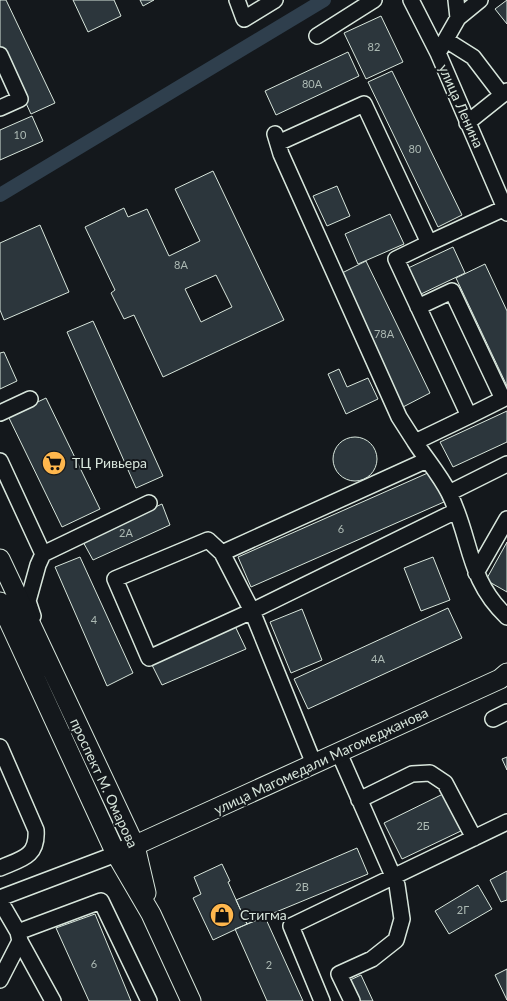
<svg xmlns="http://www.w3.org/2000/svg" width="507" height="1001" font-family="Lato,sans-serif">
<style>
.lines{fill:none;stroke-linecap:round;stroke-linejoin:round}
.canal{stroke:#2f3f4d;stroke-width:14}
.building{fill:#2c363c;stroke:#d8e6dc;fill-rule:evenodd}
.minor-casing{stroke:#d8e6dc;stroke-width:18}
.major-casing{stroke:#d8e6dc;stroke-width:21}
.minor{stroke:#14181c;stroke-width:15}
.major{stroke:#14181c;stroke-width:19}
.labels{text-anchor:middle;stroke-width:4;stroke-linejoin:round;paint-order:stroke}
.number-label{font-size:11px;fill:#adbab4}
.street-label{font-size:14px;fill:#d8e6dc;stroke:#14181c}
.poi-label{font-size:14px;fill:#d8e6dc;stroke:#14181c;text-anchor:start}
</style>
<rect width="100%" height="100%" fill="#14181c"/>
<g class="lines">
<!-- canal -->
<path class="canal" d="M0,195L324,0"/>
</g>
<!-- building -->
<path class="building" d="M0,0H6L55,103L31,114L0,47Z
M73,0H114L121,16L88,32Z
M140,0H154L143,6Z
M507,0V24L495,9Z
M381,16L403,62L366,79L344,33Z
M348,52L359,76L276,115L265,91Z
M392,71L462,215L438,227L368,82Z
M32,116L43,141L0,160V130Z
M213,171L284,320L163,377L134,315L124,319L111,293L115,290L85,227L124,208L128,217L147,209L169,256L200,241L175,189ZM216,275L232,307L201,322L185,289Z
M337,186L350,216L327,226L313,196Z
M390,214L404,244L358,264L345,234Z
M40,225L69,292L4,320L0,310V243Z
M453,247L465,273L419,295L406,269Z
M366,261L430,393L403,407L338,275Z
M485,264L507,311V386L456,278Z
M93,321L163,476L136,488L67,332Z
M4,352L17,381L0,389V353Z
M339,369L347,387L368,378L378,399L346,414L328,374Z
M46,398L100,509L62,527L8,416Z
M507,411V442L453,467L440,442Z
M333 459a22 22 0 1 1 44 0a22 22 0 1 1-44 0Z
M430,472L444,502L251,587L238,557Z
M162,504L170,525L93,560L82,540Z
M507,542V592L486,580Z
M80,557L133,673L107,686L55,567Z
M433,557L450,600L421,611L404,568Z
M448,608L462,638L308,709L294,679Z
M302,609L322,660L291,673L270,622Z
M235,626L246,649L162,685L152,665Z
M507,757V770L502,759Z
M445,793L463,830L402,859L384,823Z
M357,848L368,874L247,924L236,900Z
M222,864L230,881L228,882L247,924L213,940L193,898L201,894L194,877Z
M507,871V900L501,902L490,880Z
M478,885L492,909L449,934L435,911Z
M95,914L131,1001H89L56,928Z
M265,917L303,1001H267L235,929Z
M507,969V1000L495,975Z
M361,975L373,1001H359L350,980Z"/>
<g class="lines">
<!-- minor casing -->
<g class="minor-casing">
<path id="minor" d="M237,0L244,19L275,0
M411,0L438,53
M456,0L458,18L438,53L507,213
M458,18L480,0
M317,36L374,0
M446,40L473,57L502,95
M0,55L20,99L0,108
M467,123L507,91
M275,134L281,154L399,417L415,442
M278,143L364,104L429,243L396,259L469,416L415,442C426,459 440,475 449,493C472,539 466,578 507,617
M429,243L507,207
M418,307L452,291L503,399L469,416
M0,413L30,399
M0,461L43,554L38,565L28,601L33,616
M449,493L507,464
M222,553L427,460
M43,554L149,503
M476,573L507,519
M493,719L507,712
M0,747L36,830C38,857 21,859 0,868
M339,753L397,885L402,919L396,940L372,959L339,974L352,1001
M314,764L252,611L222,553L208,540L115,579L149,658L252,611L456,511
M359,800L412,774L430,773L445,783L474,838
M0,898L116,854
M0,901L18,932L20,941L0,980
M18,932L101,901L149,1001
M20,941L53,1001
M322,1001L291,926L507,822"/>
</g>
<!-- major casing -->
<g class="major-casing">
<path id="major" d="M0,559L135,846L146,893
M0,602L116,854L151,914L191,1001
M116,854L500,679L507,673"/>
</g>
<!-- minor -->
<use href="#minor" class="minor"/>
<!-- major -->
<use href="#major" class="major"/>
</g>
<!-- icons -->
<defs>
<g id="supermarket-disc" transform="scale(1.25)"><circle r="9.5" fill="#ffb74d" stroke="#14181c"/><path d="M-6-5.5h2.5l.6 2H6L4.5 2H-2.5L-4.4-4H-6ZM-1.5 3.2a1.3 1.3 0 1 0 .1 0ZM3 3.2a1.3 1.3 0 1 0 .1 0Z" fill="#111"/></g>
<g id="shop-disc" transform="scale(1.25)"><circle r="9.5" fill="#ffb74d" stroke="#14181c"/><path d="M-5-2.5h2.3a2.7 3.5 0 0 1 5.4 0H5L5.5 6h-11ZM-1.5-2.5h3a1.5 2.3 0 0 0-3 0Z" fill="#111"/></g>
</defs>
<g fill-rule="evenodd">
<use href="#supermarket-disc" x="54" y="463"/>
<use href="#shop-disc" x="222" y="915"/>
</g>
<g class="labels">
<!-- number labels -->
<g class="number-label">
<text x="374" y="51">82</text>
<text x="312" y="88">80А</text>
<text x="20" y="139">10</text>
<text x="415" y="153">80</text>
<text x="181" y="269">8А</text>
<text x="384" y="338">78А</text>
<text x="341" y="533">6</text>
<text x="126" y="537">2А</text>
<text x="94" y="624">4</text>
<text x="378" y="663">4А</text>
<text x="423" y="830">2Б</text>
<text x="302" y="891">2В</text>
<text x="463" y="914">2Г</text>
<text x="94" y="968">6</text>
<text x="269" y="969">2</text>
</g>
<!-- street labels -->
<g class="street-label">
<text transform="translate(461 106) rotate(66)" y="5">улица Ленина</text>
<text transform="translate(321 761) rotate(-25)" y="5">улица Магомедали Магомеджанова</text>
<text transform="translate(104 783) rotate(65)" y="5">проспект М. Омарова</text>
</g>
<!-- poi labels -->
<g class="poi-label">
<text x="72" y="468">ТЦ Ривьера</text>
<text x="240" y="920">Стигма</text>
</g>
</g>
</svg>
